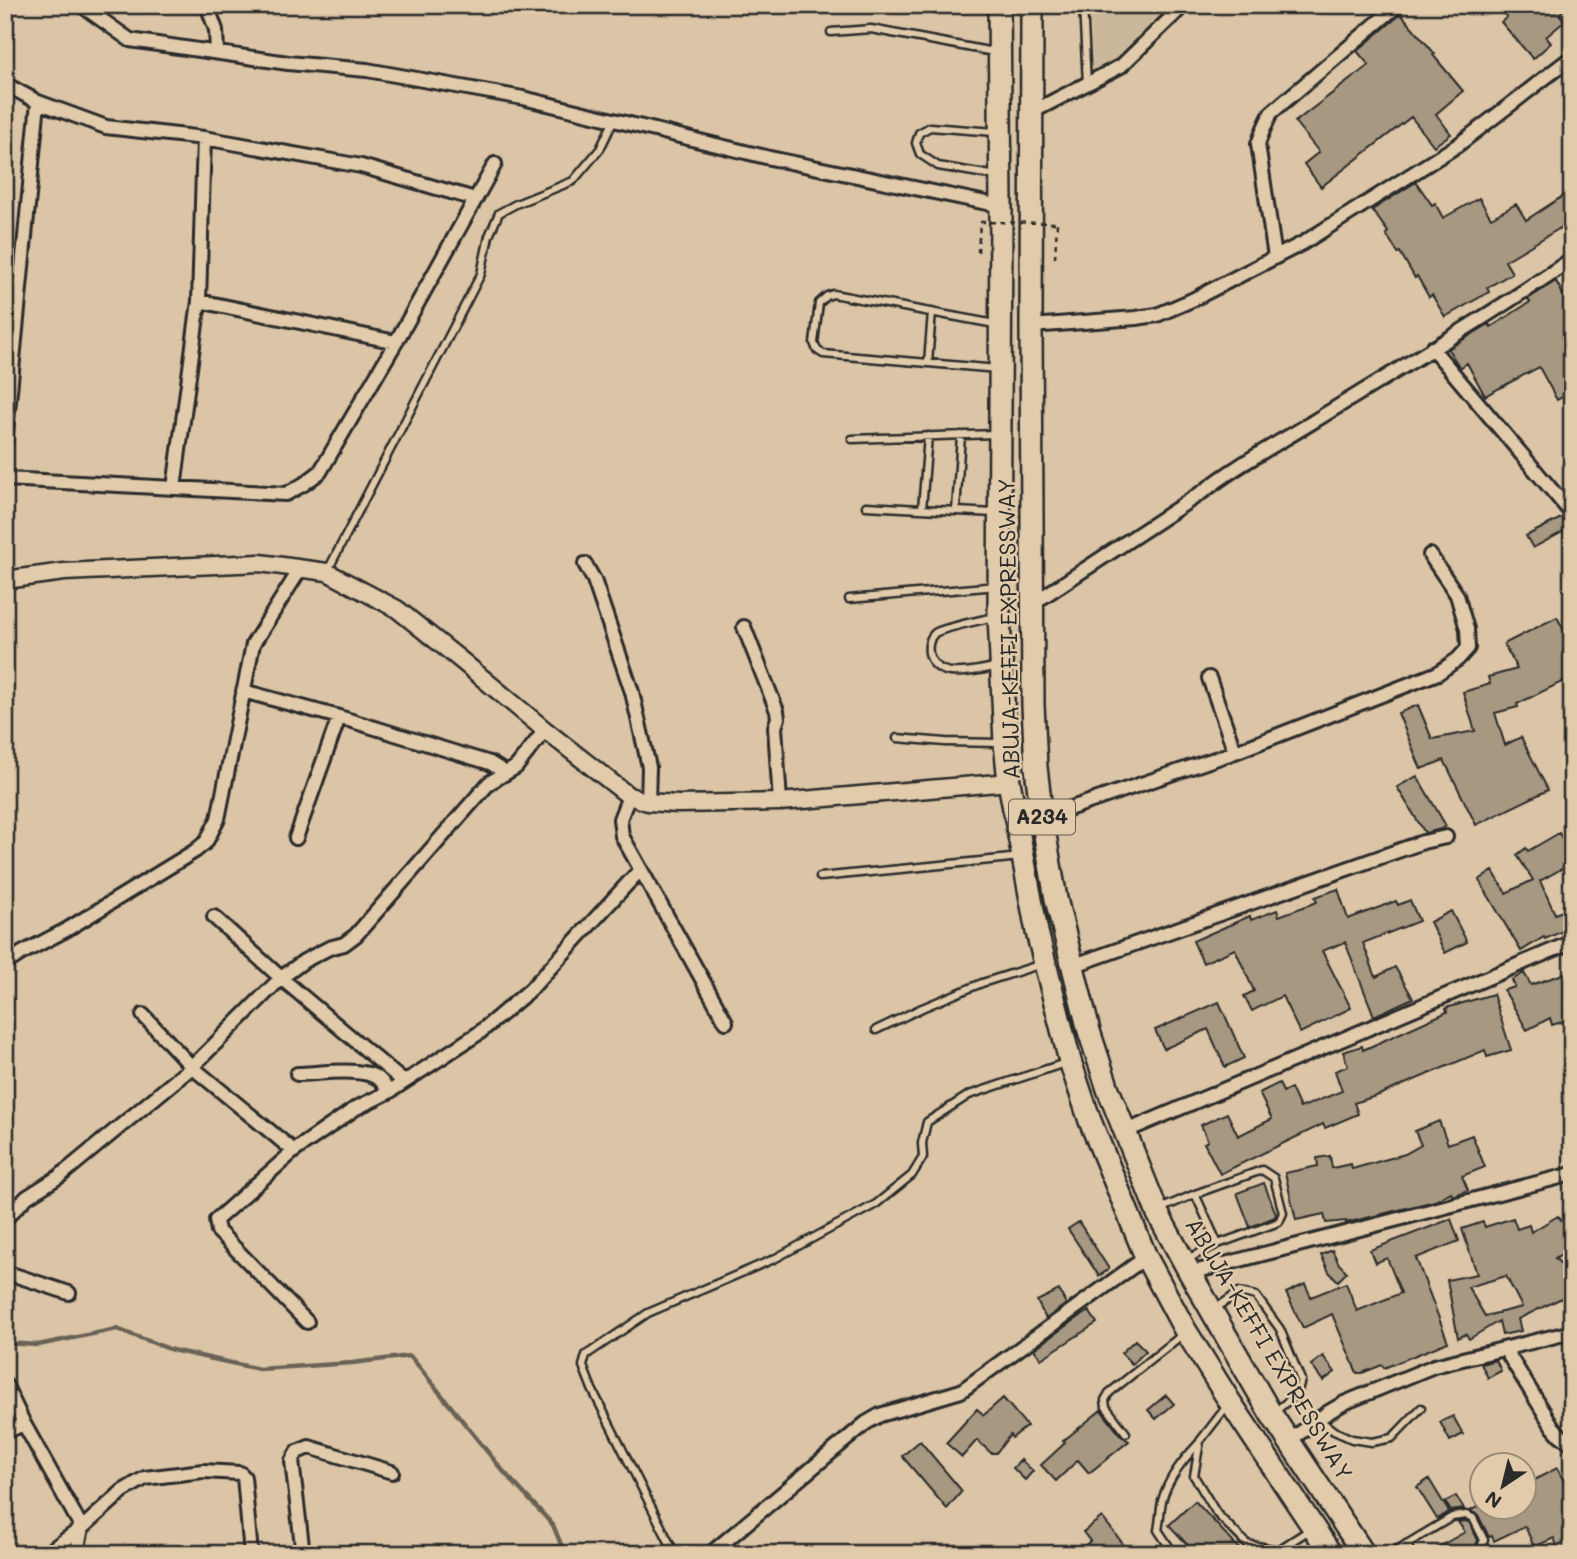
<svg xmlns="http://www.w3.org/2000/svg" width="1577" height="1559" font-family="Mali,sans-serif">
<style>
.built{fill:#cbb89b}
.lines{fill:none;stroke-linecap:round;stroke-linejoin:round}
.stream{stroke:#696257;stroke-width:4.5}
.building{fill:#a69881;stroke:#2b2b2b;stroke-width:2;fill-rule:evenodd}
.service-casing{stroke:#2b2b2b;stroke-width:11}
.minor-casing{stroke:#2b2b2b;stroke-width:18}
.tertiary-casing{stroke:#2b2b2b;stroke-width:21}
.trunk-casing{stroke:#2b2b2b;stroke-width:26}
.path{stroke:#2b2b2b;stroke-width:2.5;stroke-dasharray:5 5;stroke-linecap:butt}
.service{stroke:#e2cbab;stroke-width:6}
.minor{stroke:#e2cbab;stroke-width:12}
.tertiary{stroke:#e2cbab;stroke-width:16}
.trunk{stroke:#e2cbab;stroke-width:21}
.path-bridge{stroke:#2b2b2b;stroke-width:2.5;stroke-dasharray:5 5;stroke-linecap:butt}
.labels{text-anchor:middle;stroke-width:5;stroke-linejoin:round;paint-order:stroke}
.shield{fill:#e2cbab;stroke:#625b51;stroke-width:2}
.shield-label{font-size:21px;font-weight:bold;fill:#2b2b2b}
.street-label{font-size:23px;fill:#2b2b2b;stroke:#e2cbab}
</style>
<rect width="100%" height="100%" fill="#dbc5a6"/>
<filter id="ink" filterUnits="userSpaceOnUse"><feTurbulence type="fractalNoise" baseFrequency=".0143" numOctaves="2"/><feDisplacementMap in="SourceGraphic" scale="14" xChannelSelector="R" yChannelSelector="G"/><feConvolveMatrix kernelMatrix="1 2 1 2 8 2 1 2 1" color-interpolation-filters="sRGB"/></filter>
<g filter="url(#ink)">
<!-- built -->
<path class="built" d="M1090,5H1173L1143,37L1092,80Z"/>
<g class="lines">
<!-- stream -->
<path class="stream" d="M5,1343L38,1345L117,1329L172,1350L259,1369L352,1363L410,1356L503,1471L553,1525L565,1554"/>
</g>
<!-- building -->
<path class="building" d="M1496,5H1570L1559,14L1565,21L1546,37L1551,43L1533,59L1501,22L1507,17Z
M1401,14L1435,54L1433,55L1463,91L1436,114L1451,134L1434,146L1411,117L1321,187L1304,164L1319,152L1295,122L1369,65L1357,51Z
M1416,182L1432,205L1435,203L1443,218L1479,198L1491,218L1516,204L1526,220L1572,190V221L1505,261L1512,273L1487,288L1489,292L1445,317L1432,295L1429,297L1417,276L1415,278L1400,252L1398,253L1386,234L1388,232L1372,210Z
M1556,281L1569,307L1565,310L1572,323V392L1557,400L1539,367L1485,396L1467,363L1460,368L1448,349L1489,324L1491,327L1530,302L1528,299Z
M1563,517L1568,522L1572,523V527L1533,548L1526,536Z
M1557,617L1572,645V677L1517,704L1518,707L1495,713L1505,745L1521,737L1548,790L1476,825L1444,760L1421,769L1398,713L1418,705L1432,739L1475,731L1463,692L1490,684L1488,677L1517,669L1504,644Z
M1417,776L1446,826L1441,829L1425,833L1397,787Z
M1559,833L1572,855V863L1540,881L1555,914L1565,910L1572,927L1545,939L1544,937L1521,951L1479,880L1493,871L1506,893L1533,880L1517,855L1526,848L1528,851Z
M1338,889L1348,919L1396,901L1398,905L1410,900L1419,921L1363,943L1376,977L1395,967L1413,998L1374,1016L1345,942L1322,951L1351,1008L1300,1033L1282,996L1252,1011L1244,996L1254,991L1235,949L1203,963L1193,941L1250,916L1251,920L1277,910L1279,916L1317,902L1315,897Z
M1451,911L1467,942L1445,953L1430,922Z
M1572,971V1019L1552,1025L1550,1018L1527,1030L1504,990L1515,987L1512,980L1524,973L1531,985Z
M1493,994L1511,1050L1487,1057L1485,1050L1379,1095L1354,1103L1358,1114L1325,1128L1323,1124L1220,1174L1204,1143L1208,1141L1201,1125L1227,1113L1238,1136L1272,1119L1259,1093L1279,1083L1283,1092L1291,1088L1300,1108L1342,1091L1335,1071L1348,1066L1343,1052L1362,1046L1363,1050L1447,1012L1446,1008Z
M1219,1002L1244,1058L1225,1067L1208,1029L1164,1049L1155,1030Z
M1439,1121L1448,1144L1472,1135L1485,1167L1462,1176L1468,1190L1452,1196L1451,1192L1435,1201L1346,1223V1221L1326,1223L1324,1214L1296,1220L1285,1173L1318,1166L1317,1158L1330,1156L1332,1168L1351,1164L1352,1169L1405,1154L1421,1145L1415,1131Z
M1264,1183L1276,1214L1275,1217L1250,1227L1237,1193Z
M1558,1216L1564,1224L1572,1220V1248L1555,1258L1572,1276V1293L1518,1319L1521,1331L1502,1335L1499,1321L1469,1339L1466,1334L1458,1338L1447,1280L1477,1274L1462,1229L1483,1222L1485,1227L1513,1218L1517,1229L1529,1225L1531,1232ZM1506,1276L1522,1307L1485,1316L1468,1287Z
M1451,1219L1459,1241L1416,1258L1448,1342L1384,1368L1382,1365L1362,1373H1357L1332,1314L1303,1328L1286,1293L1305,1284L1311,1297L1346,1283L1357,1311L1401,1293L1387,1258L1375,1263L1370,1250Z
M1079,1222L1109,1269L1099,1276L1068,1229Z
M1332,1250L1339,1264L1347,1272L1338,1281L1329,1272L1321,1255Z
M1059,1290L1066,1304L1046,1319L1037,1301Z
M1089,1311L1097,1323L1041,1359L1034,1349L1074,1320Z
M1135,1340L1146,1351L1132,1364L1121,1353Z
M1323,1356L1335,1372L1323,1381L1311,1365Z
M1496,1360L1501,1371L1488,1378L1481,1364Z
M1166,1395L1174,1404L1156,1419L1148,1410Z
M1003,1398L1027,1426L1012,1438L1010,1435L996,1453H991L977,1440L962,1457L946,1443L977,1409L984,1415Z
M1101,1410L1121,1436L1129,1441L1089,1473L1078,1460L1056,1481L1041,1465L1065,1443L1063,1441Z
M1453,1416L1463,1434L1450,1441L1440,1422Z
M920,1441L962,1491L947,1509L902,1456Z
M1021,1460L1033,1471L1025,1480L1013,1468Z
M1557,1468L1572,1497V1554H1560L1554,1538L1534,1547L1525,1526L1494,1541L1492,1536L1489,1537L1478,1515L1470,1511L1477,1507H1524V1485Z
M1429,1479L1449,1512L1437,1519L1417,1487Z
M1456,1496L1464,1509L1451,1511L1445,1502Z
M1195,1501L1244,1554H1196L1169,1525Z
M1102,1517L1131,1554H1076L1090,1541L1083,1532Z
M1465,1521L1469,1522L1478,1540L1476,1545L1460,1554H1426L1465,1532L1458,1522Z"/>
<g class="lines">
<!-- service casing -->
<g class="service-casing">
<path id="service" d="M1083,5L1087,84
M831,32L871,29L994,52
M995,132L930,127L919,133L916,143L920,154L938,166L997,176
M995,324L833,294L827,296L819,303L814,343L817,350L823,354L998,369
M928,363L932,312
M852,439L995,434
M866,506L994,513
M922,509L928,436
M956,511L961,435
M328,570L481,274L489,236L499,213L516,204L573,181L600,149L614,120
M849,599L997,586
M994,617C982,620 942,628 935,633C929,638 928,647 929,653C936,683 974,670 996,667
M897,738L945,742L1000,743
M820,877L1021,857
M876,1030L922,1008L982,983L1042,964
M1195,1194L1262,1170L1274,1178L1283,1213L1279,1222L1218,1244
M1160,1209L1195,1194L1218,1244L1185,1260
M1215,1309L1239,1292L1256,1296L1280,1329L1301,1380L1297,1394L1273,1413
M1227,1406L1200,1441L1194,1476L1217,1514L1247,1544L1278,1550L1311,1529
M1318,1419L1334,1431L1352,1439L1372,1442L1392,1438L1421,1408
M1126,1433L1106,1407L1105,1400L1109,1393L1182,1335
M1406,1544L1412,1554
M675,1554L592,1389L583,1366L586,1355L648,1313L774,1259L876,1204L912,1175L923,1157L922,1143L927,1122L969,1095L1065,1063
M1174,1554L1158,1530C1160,1521 1160,1511 1162,1501C1168,1478 1183,1460 1199,1443
M1285,1554L1291,1543
M1390,1554L1452,1517L1466,1515L1473,1518L1484,1540L1480,1549L1474,1554"/>
</g>
<!-- minor casing -->
<g class="minor-casing">
<path id="minor" d="M81,5L130,40L288,63L367,70L523,98L770,158L1001,206
M207,5L216,30L217,52
M5,84L38,102L106,127L204,138L361,166L475,199
M1032,112L1121,66L1184,5
M1275,257L1258,144L1264,128L1271,113L1398,5
M5,280L20,288
M199,301L396,342
M1031,326L1136,318L1157,315L1192,300L1303,243L1458,145L1572,57
M1432,348L1572,514
M5,443L38,102
M5,479L286,494L304,484L320,472L396,342L495,164
M174,488L199,301L204,138
M585,564L594,580L632,692L649,767L648,802
M1032,604L1204,491C1237,465 1275,445 1311,423C1398,369 1488,317 1572,259
M744,627L777,711L778,718L775,727L780,802
M1209,678L1235,752
M243,691L339,717L490,763L506,773
M629,796L620,819L622,836L726,1022
M1042,818L1235,752L1438,673L1458,659L1468,648L1467,629L1457,595L1430,555
M296,838L339,717
M214,917L281,978L404,1082
M5,964L22,953L66,930L195,851L206,842L218,819L253,644L301,568
M1072,966L1423,842L1446,837
M143,1015L192,1067L294,1151
M297,1074C317,1074 363,1066 379,1079C383,1082 386,1088 389,1092
M1124,1132L1572,942
M5,1219L27,1197L60,1176L192,1067L281,978L304,961L329,948L344,944L356,935L489,783L516,767L545,730
M5,1272L69,1293
M1190,1273L1572,1174
M307,1322L218,1231L216,1220L294,1151L356,1108L389,1092L479,1033L530,990L640,870
M1505,1349L1553,1427L1560,1435L1572,1444
M5,1384L24,1424L82,1528L78,1547L83,1554
M5,1432L24,1424
M1289,1441L1327,1413L1344,1403L1434,1366L1572,1332
M45,1554L82,1528L123,1491L145,1478L203,1471L240,1473L244,1477L251,1554
M303,1554L292,1461L297,1452L309,1447L392,1472
M710,1554L866,1423L880,1415L961,1391L1146,1257"/>
</g>
<!-- tertiary casing -->
<g class="tertiary-casing">
<path id="tertiary" d="M5,580L64,572L260,563L327,572L397,609L462,661L545,730L629,796L648,802L678,804L780,802L1009,782"/>
</g>
<!-- trunk casing -->
<g class="trunk-casing">
<path id="trunk" d="M999,5L1001,206L999,615L1005,743L1009,782L1037,932L1070,1061L1090,1121L1146,1257L1184,1328L1230,1402L1331,1554
M1032,5L1031,326L1033,705L1036,767L1042,818L1056,899L1089,1031L1108,1089L1158,1214L1190,1273L1271,1414L1364,1554"/>
</g>
<!-- path -->
<path class="path" d="M978,252L980,222
M1055,258L1057,223"/>
<!-- service -->
<use href="#service" class="service"/>
<!-- minor -->
<use href="#minor" class="minor"/>
<!-- tertiary -->
<use href="#tertiary" class="tertiary"/>
<!-- trunk -->
<use href="#trunk" class="trunk"/>
<!-- path-bridge -->
<path class="path-bridge" d="M980,222L1057,223"/>
</g>
</g>
<g class="labels">
<!-- shield labels -->
<rect class="shield" x="1009" y="799.5" width="66" height="35" rx="5"/>
<g class="shield-label">
<text x="1042" y="824">A234</text>
</g>
<!-- street labels -->
<g class="street-label">
<text transform="translate(1009 629) rotate(-91)" y="8">ABUJA-KEFFI EXPRESSWAY</text>
<text transform="translate(1269 1349) rotate(59)" y="8">ABUJA-KEFFI EXPRESSWAY</text>
</g>
</g>
<!-- margin -->
<rect width="1577" height="1559" fill="none" stroke="#e2cbab" stroke-width="28"/>
<rect x="14" y="14" width="1549" height="1531" fill="none" stroke="#2b2b2b" stroke-width="2.5" filter="url(#ink)"/>
<!-- north arrow -->
<g transform="translate(1503 1486) rotate(215)"><circle r="33" fill="#e2cbab" stroke="#998b78" stroke-width="2"/>
<path d="M0-5L12 26L0 18L-12 26Z" fill="#2b2b2b"/>
<text y="-10" font-size="19" font-weight="bold" text-anchor="middle" fill="#2b2b2b">N</text>
</g>
</svg>
